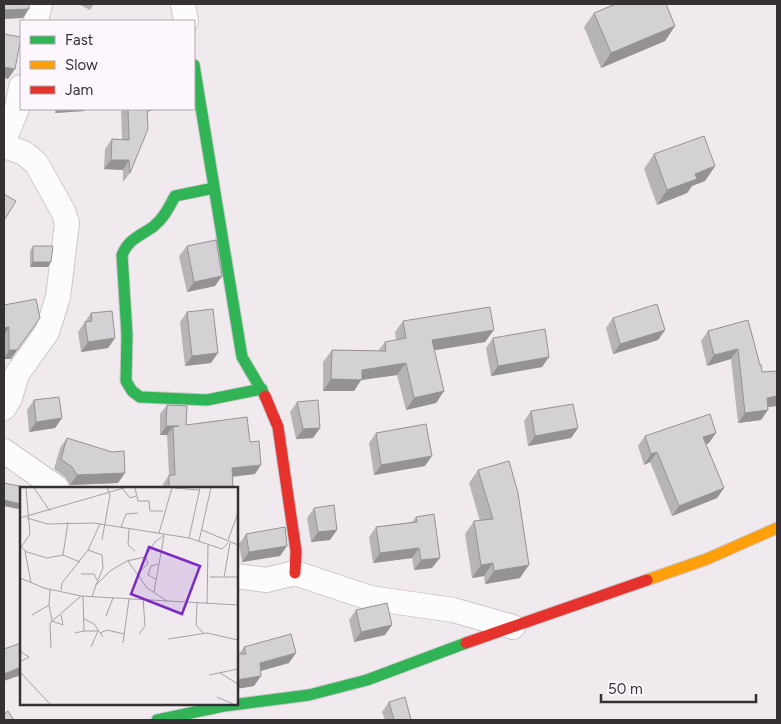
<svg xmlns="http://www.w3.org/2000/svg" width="781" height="724" font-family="Figtree,sans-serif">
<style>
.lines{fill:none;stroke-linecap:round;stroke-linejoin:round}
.street-casing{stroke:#cbc7cb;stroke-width:26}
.fast-casing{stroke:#cbc7cb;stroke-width:13}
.slow-casing{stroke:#cbc7cb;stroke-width:13}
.jam-casing{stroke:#cbc7cb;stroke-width:13}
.street{stroke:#fdfcfd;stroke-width:24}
.fast{stroke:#30b455;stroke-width:11}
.slow{stroke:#ff9f0a;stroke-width:11}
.jam{stroke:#e5322d;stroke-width:11}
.wall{fill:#b6b4b7}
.shaded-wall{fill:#949295}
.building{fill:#d4d1d5;stroke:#949295}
.inset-road{fill:none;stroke:#a5a0a4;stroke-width:1}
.view{fill:#7b2cbf;fill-opacity:0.15;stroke:#7b2cbf;stroke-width:2.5}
.inset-edge{fill:none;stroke:#343034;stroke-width:2.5}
</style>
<rect width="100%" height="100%" fill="#f0eaef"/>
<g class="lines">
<!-- street casing -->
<g class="street-casing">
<path id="street" d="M183,4L186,21
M36,21L40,4
M4,141L17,108L21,87
M4,146L24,153L36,163L63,211L67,223L58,297L47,332L17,374L10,398L4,408
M4,451L57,488
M236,576L266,580L295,573L370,598L453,610L513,627"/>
</g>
<!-- fast casing -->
<g class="fast-casing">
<path id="fast" d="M194,65L242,357L265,396
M214,188L175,196C169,207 164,218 154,226C141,236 129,238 122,255L127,335L126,381L132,391L140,397L207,400L262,389
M157,720L224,706L309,695L367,680L466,643"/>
</g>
<!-- slow casing -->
<g class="slow-casing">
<path id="slow" d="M647,580L707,559L777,528"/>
</g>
<!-- jam casing -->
<g class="jam-casing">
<path id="jam" d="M265,396L278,427L296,551L295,573
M466,643L647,580"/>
</g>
<!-- street -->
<use href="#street" class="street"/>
<!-- fast -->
<use href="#fast" class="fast"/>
<!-- slow -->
<use href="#slow" class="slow"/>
<!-- jam -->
<use href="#jam" class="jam"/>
</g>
<!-- wall -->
<path class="wall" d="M78,4H94L90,10Z
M594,13L675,26L665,41L601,68L584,27Z
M55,109H86L84,111L55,113Z
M121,109H154L153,110L147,112L130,173L123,182V170L104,169L105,149L112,139H122Z
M654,154L715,166L705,181L692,186L687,193L657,205L644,169Z
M33,246L48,267H30V251Z
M187,246L222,276L215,286L187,292L179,256Z
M36,299L11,359H4V305Z
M187,312L211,363L185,366L180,322Z
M91,313L115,338L108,348L81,352L78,332Z
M613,318L665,330L658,340L613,354L606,328Z
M748,320L762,372L777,371V406L768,407L761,420L738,423L731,359L707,366L701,341L708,331Z
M403,321L485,342L434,350L444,391L436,403L406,410L397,375L361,380L354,391H323V362L332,350L378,351L385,342L396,340L395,332Z
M493,338L549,357L542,367L491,376L486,348Z
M34,400L62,418L55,428L29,432L27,410Z
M297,402L320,428L313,438L296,439L290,412Z
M167,405L186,425L250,442L255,474L233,477V488H163V484L169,475L167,435H160V414Z
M531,411L578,428L571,438L528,446L524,421Z
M376,433L425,466L374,475L369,443Z
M645,436L709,443L706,444L724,488L717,498L672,516L650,462L644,465L638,446Z
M67,438L112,452L118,483L70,485L65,477L54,469L60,448Z
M478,470L520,578L485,584L484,576L472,578L465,534L474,521H480L469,483Z
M314,508L330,540L311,542L307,518Z
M416,517L432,568L414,570L412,558L373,563L369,537L376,527L412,522Z
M246,534L280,556L242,562L239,544Z
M356,610L392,625L385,635L354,642L349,620Z
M244,647L289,663L261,671L254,686L236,689V654H239Z
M389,702L411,720H385L382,712Z"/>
<!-- shaded-wall -->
<path class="shaded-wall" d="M29,9L23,18L4,19V10Z
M675,26L665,41L601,68L611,53Z
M4,67L15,69L8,79L4,78Z
M59,109H86L84,111L55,113Z
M143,109H154L153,110L140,113Z
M111,160H129L123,170L104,169Z
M715,166L705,181L692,186L687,193L657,205L667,190L695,174Z
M33,262H51L48,267H30Z
M222,276L215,286L187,292L194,282Z
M40,318L11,359H4L9,350Z
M9,327L4,335V329L5,328Z
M494,330L485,342L424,352L432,340Z
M665,330L658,340L613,354L620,344Z
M115,338L108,348L81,352L88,342Z
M738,349L731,359L707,366L714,355Z
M218,353L211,363L185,366L192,356Z
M549,357L542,367L491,376L498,366Z
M406,363L397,375L361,380L354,391H323L331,379L362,370Z
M444,391L436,403L406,410L414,398Z
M777,396V406L760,408L767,398Z
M768,410L761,420L738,423L745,413Z
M62,418L55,428L29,432L36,422Z
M166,426H179L173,427L167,435H160Z
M320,428L313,438L296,439L303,429Z
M578,428L571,438L528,446L535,436Z
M716,433L709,443L696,447L703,437Z
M657,452L650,462L644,465L651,454Z
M432,456L425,466L374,475L381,465Z
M261,465L255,474L226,477L232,468Z
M125,473L118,483L70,485L77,475Z
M724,488L717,498L672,516L679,506Z
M4,500L21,504L18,509L4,506Z
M337,530L330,540L311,542L318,532Z
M287,546L280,556L242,562L249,552Z
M419,548L412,558L373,563L380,553Z
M440,558L432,568L414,570L421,560Z
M493,563L484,576L472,578L481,565Z
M529,565L520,578L485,584L494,571Z
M392,625L385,635L354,642L361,632Z
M296,653L289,663L253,673L260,663Z
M21,667V675L4,681V674Z
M261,676L254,686L236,689V680Z"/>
<!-- building -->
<path class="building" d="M4,4H29V9L4,10Z
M616,4H666L675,26L611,53L594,13Z
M4,34L21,37L15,69L4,67Z
M128,109H147L148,129L130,173L129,160H111L112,139L129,140Z
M704,136L715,166L695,174L697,179L667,190L654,154Z
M4,194L16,201L5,219H4Z
M216,240L222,276L194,282L187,246Z
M33,246H53L51,262H33Z
M36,299L40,318L17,350H9V327L5,328L4,324V305Z
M657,304L665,330L620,344L613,318Z
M490,307L494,330L432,340L444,391L414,398L406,363L362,370V380L331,379L332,350L386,351L385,342L406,338L403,321Z
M213,309L218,353L192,356L187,312Z
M112,311L115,338L88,342L85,322L92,321L91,313Z
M748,320L760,365L761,364L762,372L777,371V396L767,398L768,410L745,413L738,349L714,355L708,331Z
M545,329L549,357L498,366L493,338Z
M59,397L62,418L36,422L34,400Z
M318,400L320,428L303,429L297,402Z
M573,404L578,428L535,436L531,411Z
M167,405L187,406L186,425L247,417L250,442L259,441L261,465L232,468L233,488H169V475H175L173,427L179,426H166Z
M710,414L716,433L703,437L724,488L679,506L657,452L651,454L645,436Z
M426,424L432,456L381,465L376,433Z
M67,438L112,452L124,451L125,473L77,475L72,467L61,459Z
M509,461L518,493L529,565L494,571L493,563L481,565L474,521L493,519L478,470Z
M4,483L24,487V488H21V504L4,500Z
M334,505L337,530L318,532L314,508Z
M434,514L440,558L421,560L419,548L380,553L376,527L417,522L416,517Z
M285,527L287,546L249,552L246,534Z
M387,603L392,625L361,632L356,610Z
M291,634L296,653L260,663L261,676L236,680V654H246L244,647Z
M21,643V667L4,674V649Z
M405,697L411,720H394L389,702Z
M8,711L14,720H4V714Z"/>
<!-- overview -->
<g transform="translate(20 487)">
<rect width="218" height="218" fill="#f0eaef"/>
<path class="inset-road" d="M14,1L30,24M102,1L110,11L116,9M115,1L118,14H129L130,24H143M154,1L179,3M0,31L104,1M7,31L28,37L74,36L169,51L202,62L208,56M101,40L106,27L118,26M109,42L108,58L115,64M182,43L218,58M139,46L152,1M169,51L180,1M82,53L90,8L87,1M208,53L218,26M179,54L191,1M1,60L7,65L27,71L43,68L60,75M0,62L10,47L6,1M68,63L82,68L83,81L76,98M5,64L11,96M43,68L48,35M108,74L127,101L147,114M61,87H74L77,93M117,88L128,76L125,69M190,90H218M204,90L210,56M0,91L24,101L61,109L218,118M136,92L128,88L131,79L138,77M41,103L42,96L68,63L80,37M134,105L144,49M72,110L76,98L90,84L107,74L125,70L135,55L144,48M177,116L176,138L184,147M187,117L188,58M29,118L32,134L43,138L41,128M12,128L29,118L30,103M86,129L93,111M64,132L74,137L83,150M64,144H78L71,160M55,146L64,144L63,109M80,146L87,143L104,147M119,147L125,139L123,111M148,152L187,146L218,153M103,156L109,112M0,158L1,165L9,170L0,175M31,161L30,136L61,109M0,185L30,217M200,186L218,197M189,188L218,182M197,210L213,217"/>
<path class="view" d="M129,60L180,79L162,127L111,107Z"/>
<rect width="218" height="218" class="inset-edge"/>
</g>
<!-- border -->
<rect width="781" height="724" fill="none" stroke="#343034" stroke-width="10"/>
<!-- legend -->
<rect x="20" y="20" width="175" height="90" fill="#fef6fd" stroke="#ada7ad"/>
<rect x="30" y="36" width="25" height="8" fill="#30b455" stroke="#ada7ad"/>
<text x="65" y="45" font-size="15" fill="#343034">Fast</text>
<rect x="30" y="61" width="25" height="8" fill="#ff9f0a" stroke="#ada7ad"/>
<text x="65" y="70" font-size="15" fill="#343034">Slow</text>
<rect x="30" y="86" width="25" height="8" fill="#e5322d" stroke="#ada7ad"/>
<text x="65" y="95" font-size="15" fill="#343034">Jam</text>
<!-- scale -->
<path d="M601 694v8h155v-8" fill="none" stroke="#343034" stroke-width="2.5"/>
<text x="608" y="694" font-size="15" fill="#343034" stroke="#fef6fd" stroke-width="4" paint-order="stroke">50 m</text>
</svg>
